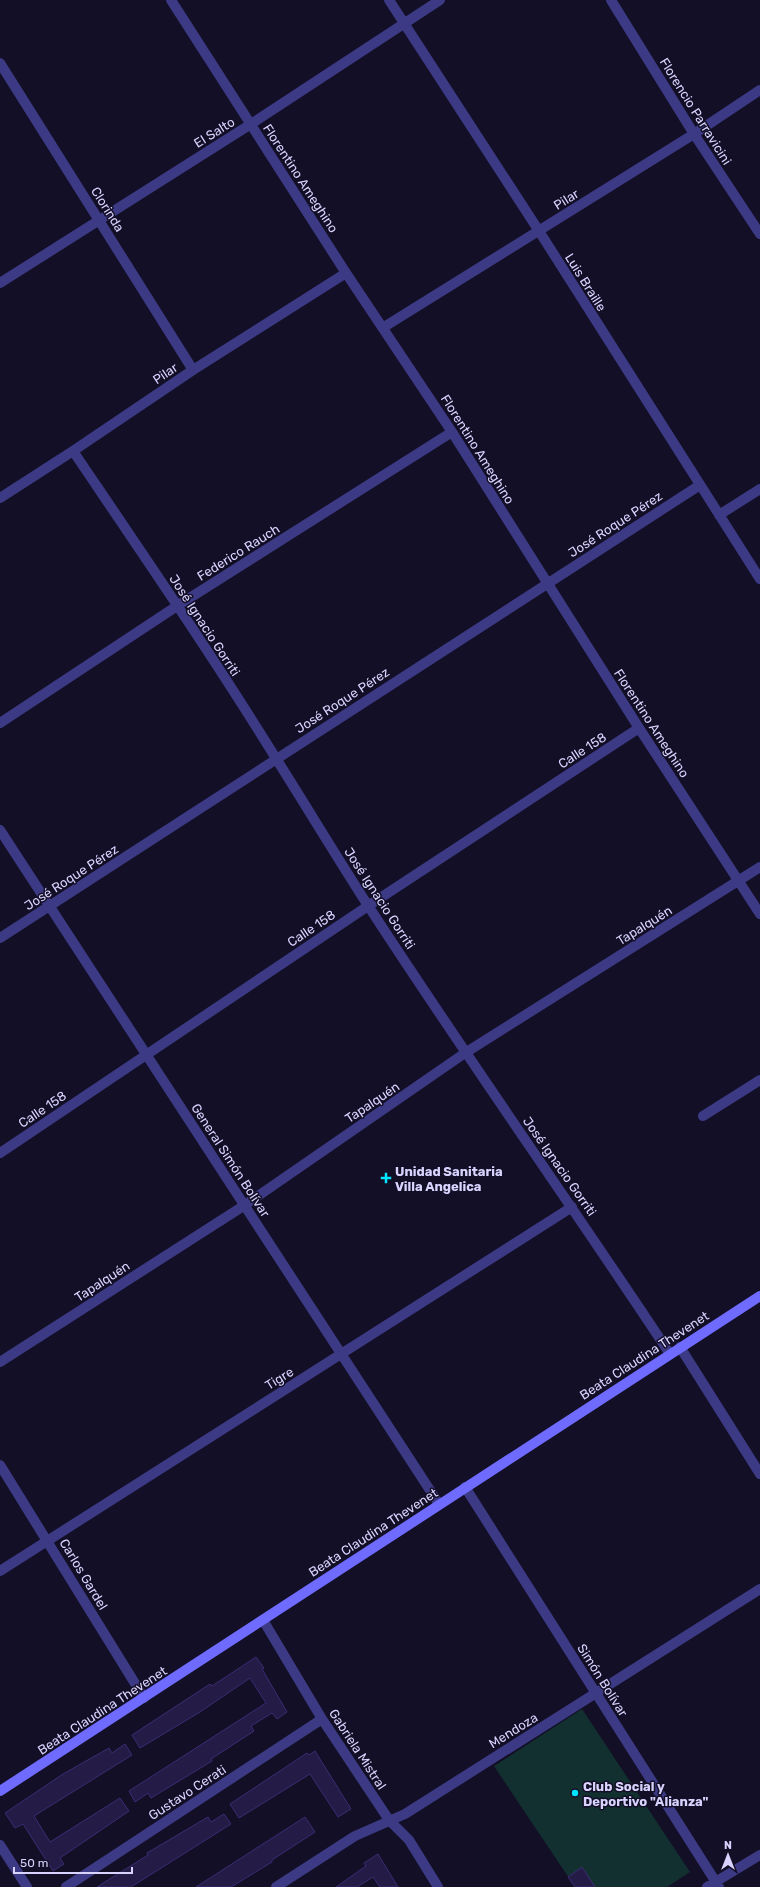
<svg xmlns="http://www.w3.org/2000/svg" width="760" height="1887" font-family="Rubik,sans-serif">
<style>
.green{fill:#12302f}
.building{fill:#241b47;stroke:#3b2d73}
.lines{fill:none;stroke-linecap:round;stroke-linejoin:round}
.minor{stroke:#3d3a85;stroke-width:10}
.secondary{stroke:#6f6bff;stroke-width:10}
.poi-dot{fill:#00e5ff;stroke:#130f26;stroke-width:1.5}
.labels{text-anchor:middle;stroke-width:3;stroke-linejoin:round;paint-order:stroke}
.street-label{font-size:13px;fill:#d9d4ff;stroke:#130f26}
.poi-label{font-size:13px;font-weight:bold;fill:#d9d4ff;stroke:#130f26;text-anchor:start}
</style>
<rect width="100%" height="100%" fill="#130f26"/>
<!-- green -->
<path class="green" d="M582,1709L690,1872L667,1887H575L494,1766Z"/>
<!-- building -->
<path class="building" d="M256,1657L264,1668L262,1669L287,1712L277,1719L272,1713L251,1726L254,1731L211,1759L212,1761L151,1798L148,1793L135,1802L129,1791L266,1703L250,1678L200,1712L140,1748L132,1735L187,1699L210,1684L212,1686Z
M125,1744L132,1755L34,1816L50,1842L120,1798L129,1811L60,1858L64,1864L53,1871L23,1824L15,1828L5,1813L63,1774L109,1748L112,1753Z
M315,1751L351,1809L338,1817L310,1774L239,1818L230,1804L307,1753L309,1755Z
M224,1814L231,1824L131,1887H97L148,1855L147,1853L208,1817L211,1822Z
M305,1817L315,1832L272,1860V1862L231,1887H196Z
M378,1854L398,1887H380L373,1877L357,1887H336L366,1866L364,1863Z
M582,1867L595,1887H575L568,1877Z"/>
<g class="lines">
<!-- minor -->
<path class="minor" d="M171,0L346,273L452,432L639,728L760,914
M389,0L539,231L760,579
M611,0L694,134L760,234
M0,63L193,370
M0,283L251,124L440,0
M384,327L694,134L760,90
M73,451C142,553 212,655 277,760C308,809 338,859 369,907C467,1058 571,1204 670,1354
M0,498L73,451L193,370L346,273
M719,515L760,489
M0,723L177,606L452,432
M0,830L439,1504
M0,938L700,485
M703,1116L760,1080
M0,1153L368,906L639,728
M680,1347L760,1474
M0,1362L245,1205L465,1053L760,867
M0,1465L144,1698
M465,1487L719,1887
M0,1571L572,1207
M263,1620L322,1719L389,1820L409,1840L438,1887
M0,1845L27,1887
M66,1887L322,1719
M276,1887L355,1836L405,1814L760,1589
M707,1887L760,1855"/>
<!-- secondary -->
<path class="secondary" d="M0,1791L760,1296"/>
</g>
<!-- markers -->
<g class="poi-dot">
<path d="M384 1172h4v4h4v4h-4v4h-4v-4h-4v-4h4z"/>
<circle cx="575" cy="1793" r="4"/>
</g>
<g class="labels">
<!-- street labels -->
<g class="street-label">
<text transform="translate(696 111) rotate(58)" y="5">Florencio Parravicini</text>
<text transform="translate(214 132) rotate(-32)" y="5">El Salto</text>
<text transform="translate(301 178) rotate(57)" y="5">Florentino Ameghino</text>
<text transform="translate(566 199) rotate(-32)" y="5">Pilar</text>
<text transform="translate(108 209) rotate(58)" y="5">Clorinda</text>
<text transform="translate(586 282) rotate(58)" y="5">Luis Braille</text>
<text transform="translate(165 373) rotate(-34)" y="5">Pilar</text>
<text transform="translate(478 449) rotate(58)" y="5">Florentino Ameghino</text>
<text transform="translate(615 524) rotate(-33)" y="5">José Roque Pérez</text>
<text transform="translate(238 552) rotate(-32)" y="5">Federico Rauch</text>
<text transform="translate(205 625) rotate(57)" y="5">José Ignacio Gorriti</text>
<text transform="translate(342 700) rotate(-33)" y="5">José Roque Pérez</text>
<text transform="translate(652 723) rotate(57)" y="5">Florentino Ameghino</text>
<text transform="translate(582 750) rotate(-33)" y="5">Calle 158</text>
<text transform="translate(71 877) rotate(-33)" y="5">José Roque Pérez</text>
<text transform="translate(380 898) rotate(57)" y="5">José Ignacio Gorriti</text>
<text transform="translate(644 925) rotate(-32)" y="5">Tapalquén</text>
<text transform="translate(311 928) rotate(-34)" y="5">Calle 158</text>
<text transform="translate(372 1102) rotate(-34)" y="5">Tapalquén</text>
<text transform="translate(42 1109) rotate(-34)" y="5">Calle 158</text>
<text transform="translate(231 1160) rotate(57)" y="5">General Simón Bolívar</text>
<text transform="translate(560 1166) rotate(55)" y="5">José Ignacio Gorriti</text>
<text transform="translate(102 1281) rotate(-33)" y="5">Tapalquén</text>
<text transform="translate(644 1355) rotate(-33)" y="5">Beata Claudina Thevenet</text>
<text transform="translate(279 1378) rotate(-32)" y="5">Tigre</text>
<text transform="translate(373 1532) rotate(-33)" y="5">Beata Claudina Thevenet</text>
<text transform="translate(84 1574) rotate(59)" y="5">Carlos Gardel</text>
<text transform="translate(603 1680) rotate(58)" y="5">Simón Bolívar</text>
<text transform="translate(102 1710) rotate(-33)" y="5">Beata Claudina Thevenet</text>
<text transform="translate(513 1730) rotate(-32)" y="5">Mendoza</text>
<text transform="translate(358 1749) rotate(57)" y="5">Gabriela Mistral</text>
<text transform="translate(187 1792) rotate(-33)" y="5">Gustavo Cerati</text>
</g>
<!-- poi labels -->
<g class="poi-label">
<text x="395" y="1176">Unidad Sanitaria<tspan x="395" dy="15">Villa Angelica</tspan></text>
<text x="583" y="1791">Club Social y<tspan x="583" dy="15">Deportivo "Alianza"</tspan></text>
</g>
</g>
<!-- north arrow -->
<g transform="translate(728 1855)" stroke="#130f26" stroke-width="3" paint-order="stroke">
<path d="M0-3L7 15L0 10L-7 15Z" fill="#d9d4ff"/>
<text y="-6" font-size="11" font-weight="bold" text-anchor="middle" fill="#d9d4ff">N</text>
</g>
<!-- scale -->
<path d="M14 1867v6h118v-6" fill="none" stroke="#d9d4ff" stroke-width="2"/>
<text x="20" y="1867" font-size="12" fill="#d9d4ff" stroke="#130f26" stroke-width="3" paint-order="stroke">50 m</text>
</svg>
